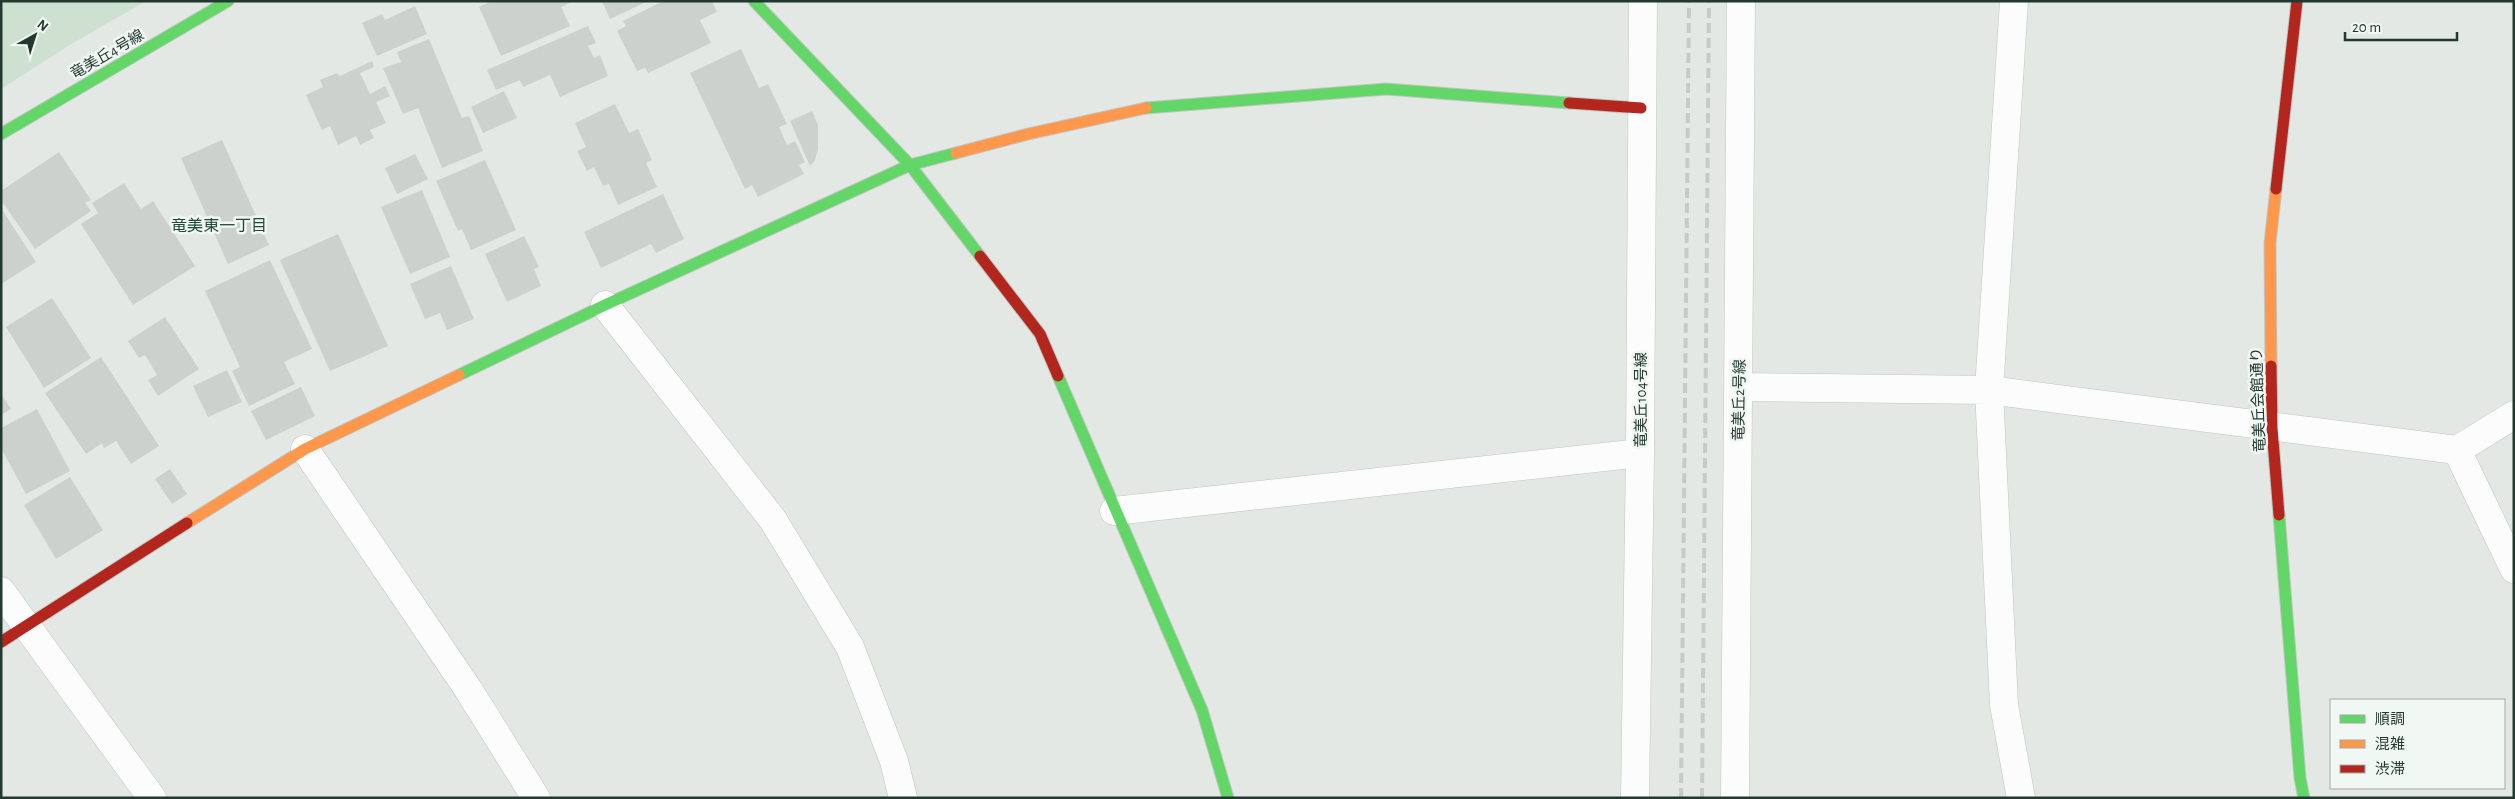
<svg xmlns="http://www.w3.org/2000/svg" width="2515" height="799" font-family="'Alegreya Sans','Noto Sans JP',sans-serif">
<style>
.green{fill:#cee0d0}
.building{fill:#ccd1ce}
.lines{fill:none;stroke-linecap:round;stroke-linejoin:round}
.street-casing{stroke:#c0c5c2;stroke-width:29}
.fast-casing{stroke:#c0c6c2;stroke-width:13}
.slow-casing{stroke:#c0c6c2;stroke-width:13}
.jam-casing{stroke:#c0c6c2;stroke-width:13}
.street{stroke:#fbfcfb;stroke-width:28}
.fast{stroke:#63d668;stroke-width:11}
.slow{stroke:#ff974d;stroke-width:11}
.jam{stroke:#b3261e;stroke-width:11}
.rail{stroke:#c6cac8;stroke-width:4;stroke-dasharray:10 5;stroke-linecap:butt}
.labels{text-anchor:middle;stroke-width:5;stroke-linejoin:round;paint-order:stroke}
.street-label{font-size:15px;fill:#233930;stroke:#f1f7f3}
.neighbourhood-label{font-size:16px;fill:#214939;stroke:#f1f7f3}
</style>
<rect width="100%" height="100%" fill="#e3e8e5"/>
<!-- green -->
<path class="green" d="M1,1H146L73,43L1,89Z"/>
<!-- building -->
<path class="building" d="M492,1H573L561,7L570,26L501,56L479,7Z
M602,1H648L610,19Z
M663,1H712L717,12L700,20L711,43L648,73L645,68L637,71L617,31L626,26L623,21Z
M415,6L427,34L377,56L362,23L382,14L385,20Z
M588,26L596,43L588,46L594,58L600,55L608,76L560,97L550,75L523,87L520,80L496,90L487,70Z
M429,39L462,118L469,116L483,151L442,168L418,108L403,114L383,68L401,62L397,52Z
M741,49L759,88L768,84L787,124L779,127L787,145L795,141L805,162L799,165L804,174L758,197L752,185L745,189L690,73Z
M372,61L374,67L360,73L370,94L385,86L390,96L376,102L386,123L370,130L374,138L360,145L356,136L338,145L330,126L322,130L306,95L323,87L320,80L337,73L340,76Z
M504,91L517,118L483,133L471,107Z
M615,104L629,133L638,129L652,160L646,163L657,187L618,205L609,184L603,186L594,167L587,171L577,151L586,147L575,123Z
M812,111L818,125V149L815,160L810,166L790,121Z
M222,140L269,245L228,264L181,158Z
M59,152L91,200L85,203L91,211L35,249L1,200V191Z
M415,154L428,179L397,194L385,168Z
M485,160L516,230L471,250L462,229L458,231L436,181Z
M124,183L141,209L153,201L195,266L133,305L81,224L98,213L92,203Z
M422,190L450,257L410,274L381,207Z
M663,194L684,239L656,253L651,244L601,268L584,232Z
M1,208L36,262L1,284Z
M338,234L388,346L330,371L280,260Z
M524,236L539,267L534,269L541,286L507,302L485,254Z
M270,260L312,349L284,362L295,384L249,406L232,371L240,367L205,291Z
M451,266L474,319L447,330L440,313L425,319L410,284Z
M52,298L91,358L44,388L6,327Z
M165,317L199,369L158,396L148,380L157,375L145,355L139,358L128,341Z
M101,357L159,446L131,464L116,441L104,448L102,443L86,454L45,393Z
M227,370L242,402L208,417L193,386Z
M301,387L315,416L266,440L251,411Z
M1,394L11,409L1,415Z
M37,409L70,471L26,494L1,448V428Z
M170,469L187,494L172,504L155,479Z
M70,477L103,530L56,559L24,505Z"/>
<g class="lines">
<!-- street casing -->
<g class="street-casing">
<path id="street" d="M2014,1L1989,390L2004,705L2021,798
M605,305L773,520L850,647L894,761L903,798
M1739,387L1989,390L2457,450L2514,415
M305,449L468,689L536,798
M2457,450L2514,569
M1114,511L1640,453
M1,591L152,798
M1635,798L1640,453L1643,1
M1735,798L1741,1"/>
</g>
<!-- fast casing -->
<g class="fast-casing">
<path id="fast" d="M754,1L910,165L980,256
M1146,108L1386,89L1569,103
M1,134L228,1
M459,375L605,305L910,165L956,153
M1058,376L1202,710L1228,798
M2279,515L2300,778L2304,798"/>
</g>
<!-- slow casing -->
<g class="slow-casing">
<path id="slow" d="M956,153L1028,134L1146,108
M2271,366L2270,243L2276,189
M187,523L305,449L459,375"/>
</g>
<!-- jam casing -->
<g class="jam-casing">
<path id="jam" d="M1569,103L1641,108
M2276,189L2297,1
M980,256L1040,334L1058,376
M2271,366L2272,428L2279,515
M1,642L187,523"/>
</g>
<!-- street -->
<use href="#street" class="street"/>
<!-- fast -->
<use href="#fast" class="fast"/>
<!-- slow -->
<use href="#slow" class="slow"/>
<!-- jam -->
<use href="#jam" class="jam"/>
<!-- rail -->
<path class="rail" d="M1681,798L1689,1
M1702,798L1709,1"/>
</g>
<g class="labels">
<!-- street labels -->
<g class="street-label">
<text transform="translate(107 54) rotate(-30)" y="5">竜美丘4号線</text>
<text transform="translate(1641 400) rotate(-90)" y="5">竜美丘104号線</text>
<text transform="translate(1739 400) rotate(-89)" y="5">竜美丘2号線</text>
<text transform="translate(2258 400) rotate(-92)" y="5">竜美丘会館通り</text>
</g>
<!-- neighbourhood labels -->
<g class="neighbourhood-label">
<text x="219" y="231">竜美東一丁目</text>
</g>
</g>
<!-- border -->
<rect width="2515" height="799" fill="none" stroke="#233930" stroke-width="5"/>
<!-- legend -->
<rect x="2330" y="699" width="175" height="90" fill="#f1f7f3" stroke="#9faba5"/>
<rect x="2340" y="715" width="25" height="8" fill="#63d668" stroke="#9faba5"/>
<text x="2375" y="724" font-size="15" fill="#233930">順調</text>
<rect x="2340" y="740" width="25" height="8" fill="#ff974d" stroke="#9faba5"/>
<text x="2375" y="749" font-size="15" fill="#233930">混雑</text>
<rect x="2340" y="765" width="25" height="8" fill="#b3261e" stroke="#9faba5"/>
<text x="2375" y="774" font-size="15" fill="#233930">渋滞</text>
<!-- north arrow -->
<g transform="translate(35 35) rotate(39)" stroke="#f1f7f3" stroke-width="4" paint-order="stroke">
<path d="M0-4L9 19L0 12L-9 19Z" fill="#233930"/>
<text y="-8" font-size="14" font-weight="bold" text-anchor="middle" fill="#233930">N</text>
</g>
<!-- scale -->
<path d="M2345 32v8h112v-8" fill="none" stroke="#233930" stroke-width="2.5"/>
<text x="2352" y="32" font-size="15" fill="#233930" stroke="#f1f7f3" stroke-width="4" paint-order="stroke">20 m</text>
</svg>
